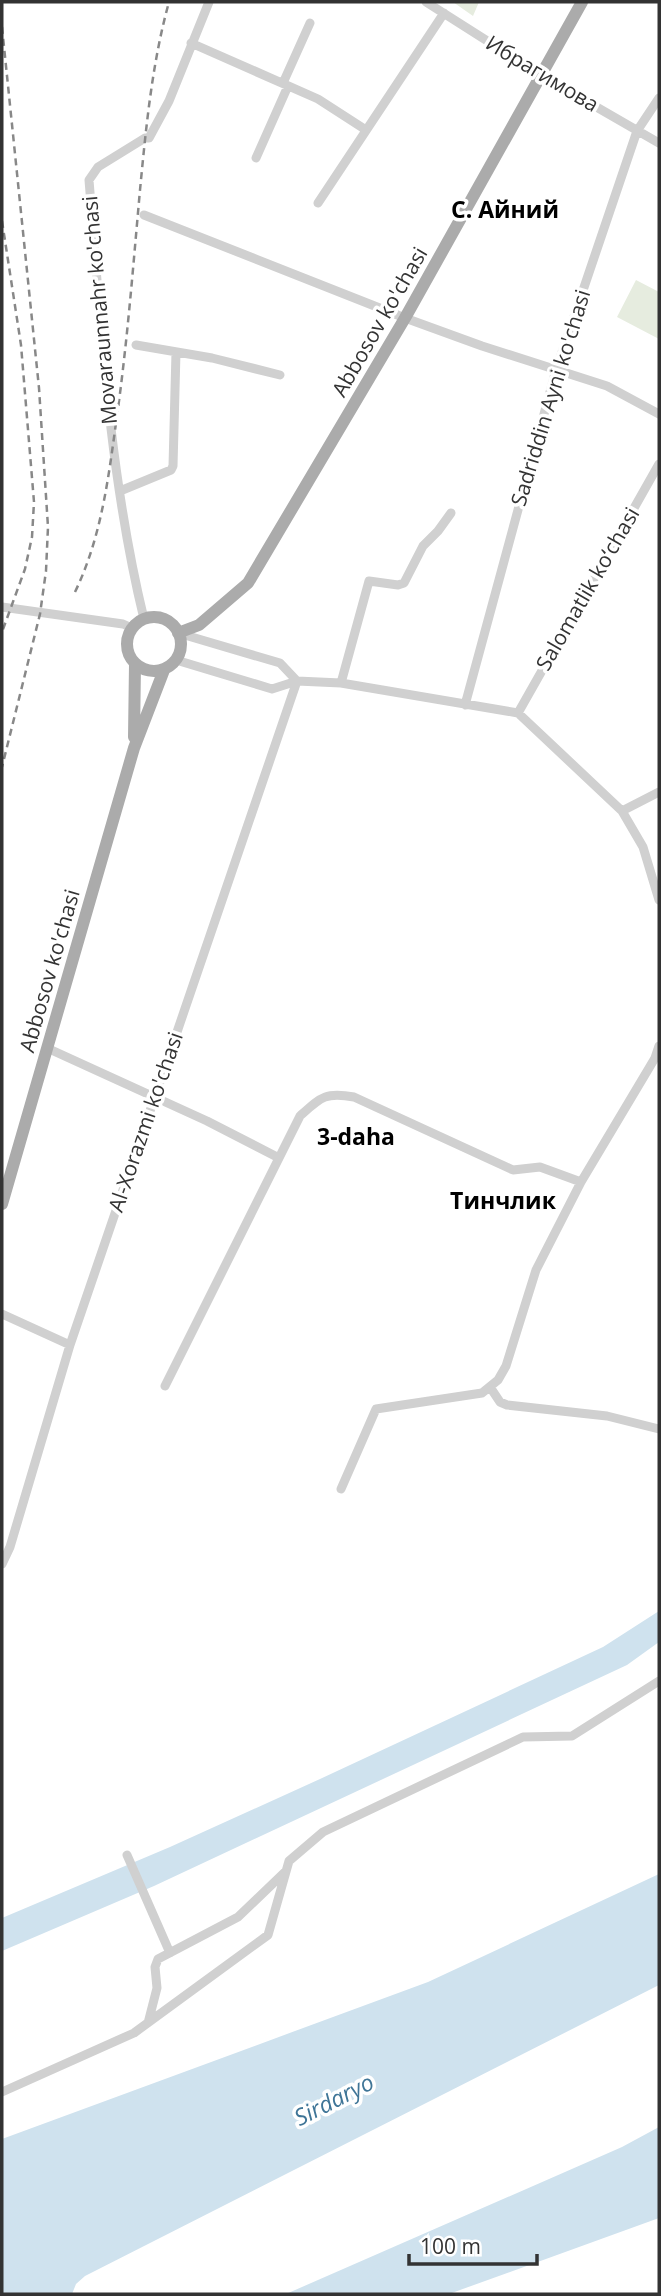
<svg xmlns="http://www.w3.org/2000/svg" width="661" height="2296" font-family="'Open Sans',sans-serif">
<style>
.green{fill:#e6ecdf}
.water{fill:#cfe2ee}
.lines{fill:none;stroke-linecap:round;stroke-linejoin:round}
.minor{stroke:#d0d0d0;stroke-width:9}
.major{stroke:#ababab;stroke-width:12}
.rail{stroke:#888;stroke-width:2.5;stroke-dasharray:7 5;stroke-linecap:butt}
.labels{text-anchor:middle;stroke-width:7;stroke-linejoin:round;paint-order:stroke}
.street-label{font-size:21px;fill:#333;stroke:#fff}
.neighbourhood-label{font-size:23px;font-weight:bold;fill:#000;stroke:#fff}
.water-label{font-size:23px;font-style:italic;fill:#3f7597;stroke:#fff}
</style>
<rect width="100%" height="100%" fill="#fff"/>
<!-- green -->
<path class="green" d="M453,2H479L473,16Z
M636,280L659,292V339L617,317Z"/>
<!-- water -->
<path class="water" d="M659,1611V1642L627,1665L154,1886L2,1951V1918L170,1847L320,1779L603,1647Z
M659,1874V1985L85,2276L76,2284L72,2294H2V2139L428,1982Z
M659,2127V2218L449,2294H286L622,2147Z"/>
<g class="lines">
<!-- minor -->
<path class="minor" d="M426,2L541,75L659,143
M191,43L318,99L366,130
M283,83L310,23
M256,158L288,86
M318,203L444,13
M144,215L405,318L482,346L607,386L659,414
M136,345L212,358L280,375
M120,491L171,470L173,466L176,352
M2,607L123,624L132,628
M144,619C109,475 101,327 89,180L98,167L145,138H149L169,101L209,2
M178,633L280,663L297,681
M176,660L272,689L297,681L341,683L518,713
M341,683L369,581L398,585L404,583L423,546L438,531L451,513
M465,705L556,370L637,131L659,98
M518,713L659,464
M518,713L622,811L643,847L659,900
M622,811L659,792
M47,1048L207,1121L279,1158
M2,1314L70,1345
M165,1386L300,1116C321,1097 325,1092 354,1097L513,1170L540,1167L581,1182
M490,1387L500,1402L507,1405L607,1416L659,1429
M341,1489L376,1409L482,1393L498,1380L506,1366L536,1270L581,1182L655,1058L659,1046
M2,1564L10,1547L70,1345L297,681
M127,1855L170,1953
M148,2023L157,1988L155,1967L158,1959L238,1917L286,1871
M2,2092L134,2033L268,1935L289,1861L323,1832L523,1737L572,1736L659,1681"/>
<!-- major -->
<path class="major" d="M127 644a27 27 0 1 1 54 0a27 27 0 1 1-54 0Z
M178,633L199,625L248,583L405,318L582,2
M134,737L135,664
M2,1204L134,748L164,670"/>
<!-- rail -->
<path class="rail" d="M2,27L39,388L48,527L46,571L40,614L2,767
M2,221L21,345L34,502L32,537L25,569L2,632
M75,592C101,538 108,481 116,423C127,346 133,268 140,190C146,128 152,63 169,2"/>
</g>
<g class="labels">
<!-- street labels -->
<g class="street-label">
<text transform="translate(542 74) rotate(31)" y="7">Ибрагимова</text>
<text transform="translate(100 310) rotate(-95)" y="7">Movaraunnahr ko'chasi</text>
<text transform="translate(380 322) rotate(-60)" y="7">Abbosov ko'chasi</text>
<text transform="translate(551 398) rotate(-73)" y="7">Sadriddin Ayni ko'chasi</text>
<text transform="translate(588 589) rotate(-60)" y="7">Salomatlik ko‘chasi</text>
<text transform="translate(50 971) rotate(-74)" y="7">Abbosov ko'chasi</text>
<text transform="translate(146 1122) rotate(-71)" y="7">Al-Xorazmi ko'chasi</text>
</g>
<!-- neighbourhood labels -->
<g class="neighbourhood-label">
<text x="505" y="218">С. Айний</text>
<text x="356" y="1145">3-daha</text>
<text x="503" y="1209">Тинчлик</text>
</g>
<!-- water labels -->
<g class="water-label">
<text transform="translate(334 2100) rotate(-27)" y="8">Sirdaryo</text>
</g>
</g>
<!-- border -->
<rect width="661" height="2296" fill="none" stroke="#333333" stroke-width="7"/>
<!-- scale -->
<path d="M409 2254v10h128v-10" fill="none" stroke="#333333" stroke-width="3.5"/>
<text x="420" y="2254" font-size="21" fill="#333333" stroke="#ffffff" stroke-width="5" paint-order="stroke">100 m</text>
</svg>
